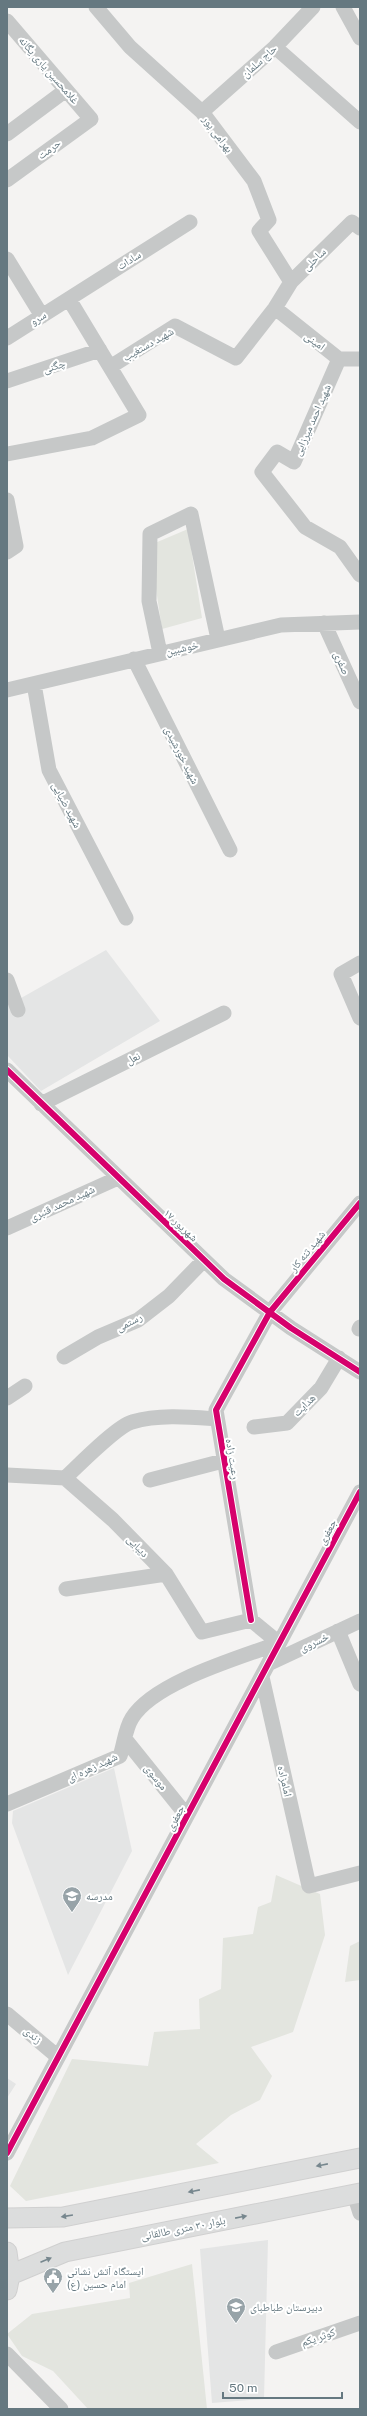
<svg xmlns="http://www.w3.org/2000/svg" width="367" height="2416" font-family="'Public Sans','Noto Naskh Arabic',sans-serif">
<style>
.built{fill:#e4e5e5}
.green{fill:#e3e5df}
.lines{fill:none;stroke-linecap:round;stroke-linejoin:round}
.major-casing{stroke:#d0d0d0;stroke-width:21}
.minor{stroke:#c6c8c8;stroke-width:15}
.major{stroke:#dcdddd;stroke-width:19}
.cycleway-casing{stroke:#fff;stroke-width:8}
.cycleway{stroke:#d6006c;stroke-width:6}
.oneway{fill:#77878e}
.labels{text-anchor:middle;stroke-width:4;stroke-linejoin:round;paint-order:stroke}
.street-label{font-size:11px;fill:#657880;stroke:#fff}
.poi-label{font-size:11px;fill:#657880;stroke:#fff;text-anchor:start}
</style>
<rect width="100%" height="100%" fill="#f4f3f2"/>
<!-- built -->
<path class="built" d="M106,950L160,1021L41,1091L7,1055V1006Z
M114,1768L132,1851L68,1975L12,1823L13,1811Z
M7,2078L16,2084L7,2098Z
M268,2240L264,2399L212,2403L200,2249Z"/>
<!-- green -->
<path class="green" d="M188,529L202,618L162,629L156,589L155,543Z
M276,1875L320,1894L325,1935L293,2032L251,2047L272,2076L260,2100L231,2115L196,2144L219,2163L26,2201L10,2186L72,2059L148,2066L154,2032L200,2029L199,1999L221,1989L223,1938L253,1934L258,1907L271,1902Z
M360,1941V1980L345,1982L350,1946Z
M192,2264L207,2409H88L53,2371L22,2356L7,2334L32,2314L130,2298L129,2283Z"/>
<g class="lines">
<!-- major casing -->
<g class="major-casing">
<path id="major" d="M7,2218L63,2217L360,2158
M7,2252L10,2275L7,2290
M10,2275L65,2252L360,2193"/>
</g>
<!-- minor -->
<path class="minor" d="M96,7L130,47L202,112L254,181L269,220L259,231L291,282
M343,7L360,38
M7,21L91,119L7,180
M275,47L360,122
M202,112L275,47L313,7
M7,134L66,90
M7,259L42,316
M275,308L339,359H360
M7,338L190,222
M339,359L294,462L277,452L262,472L305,527L340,547L360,575
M110,367L175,326L236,358L275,308L291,282L352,222L360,228
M7,381L100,350
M7,454L92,438L139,415L69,299
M7,500L16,546L7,552
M324,623L360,702
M160,653L149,601L150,534L191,514L218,639
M134,659L230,850
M34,684L49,770L126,918
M7,690L281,625L360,622
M360,963L341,974L360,1018
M7,980L18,1010
M7,1070L224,1279L291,1328L360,1372
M41,1104L224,1013
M7,1228L118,1178
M359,1329L360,1327
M64,1357L98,1337L138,1320L169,1296L204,1260
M7,1398L25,1386
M254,1427L287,1423L321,1388L339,1358
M7,1475L65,1478L113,1520L166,1574L202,1632L251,1620
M65,1478C78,1466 117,1426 132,1422C159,1414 190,1417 217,1419
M150,1480L223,1461
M66,1589L166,1574
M251,1620L216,1410L270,1312L360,1203
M251,1620L279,1643
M338,1631L360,1684
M268,1664L360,1621
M262,1677L309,1886L360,1873
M125,1739L187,1816
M7,1804L120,1756C124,1745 125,1729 132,1718C154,1682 239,1658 279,1643
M7,2014L58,2057
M7,2153L360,1492
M354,2194L360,2213
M276,2352L360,2323
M7,2354L61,2409"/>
<!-- major -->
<use href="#major" class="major"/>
<!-- cycleway casing -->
<g class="cycleway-casing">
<path id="cycleway" d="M7,1070L224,1279L291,1328L360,1372
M251,1620L216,1410L270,1312L360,1203
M7,2153L360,1492"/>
</g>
<!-- cycleway -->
<use href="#cycleway" class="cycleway"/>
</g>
<!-- one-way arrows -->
<defs><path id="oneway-solid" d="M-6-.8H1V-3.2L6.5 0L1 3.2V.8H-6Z"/></defs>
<g class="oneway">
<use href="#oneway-solid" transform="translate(322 2165) rotate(169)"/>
<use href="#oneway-solid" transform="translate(194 2191) rotate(169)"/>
<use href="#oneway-solid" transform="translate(67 2216) rotate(171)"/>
<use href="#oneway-solid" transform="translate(241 2217) rotate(-11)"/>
<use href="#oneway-solid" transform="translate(46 2260) rotate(-23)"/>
</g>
<!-- icons -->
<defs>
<g id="school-pin" transform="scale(1)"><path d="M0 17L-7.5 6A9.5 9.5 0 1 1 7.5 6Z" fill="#97a3a8" stroke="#fff"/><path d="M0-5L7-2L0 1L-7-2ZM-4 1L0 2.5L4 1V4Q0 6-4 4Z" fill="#fff"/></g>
<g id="civic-pin" transform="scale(1)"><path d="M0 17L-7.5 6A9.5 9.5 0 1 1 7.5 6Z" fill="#97a3a8" stroke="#fff"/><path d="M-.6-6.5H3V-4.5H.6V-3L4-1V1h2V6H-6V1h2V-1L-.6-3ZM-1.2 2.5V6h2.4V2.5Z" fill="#fff"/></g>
</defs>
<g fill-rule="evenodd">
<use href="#school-pin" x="72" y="1896"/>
<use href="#civic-pin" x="53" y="2277"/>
<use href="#school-pin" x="236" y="2307"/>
</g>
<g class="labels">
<!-- street labels -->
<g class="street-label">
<text transform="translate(259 61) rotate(-42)" y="4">حاج سلمان</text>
<text transform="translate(49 70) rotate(49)" y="4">غلامحسین یاری یگانه</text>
<text transform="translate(218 134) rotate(53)" y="4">بهرامی پور</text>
<text transform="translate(49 149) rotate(-36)" y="4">حرمت</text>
<text transform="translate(314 259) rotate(-44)" y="4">ساحلی</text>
<text transform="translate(129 260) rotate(-32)" y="4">سادات</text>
<text transform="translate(38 318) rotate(-32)" y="4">سرو</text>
<text transform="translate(315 341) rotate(37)" y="4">امینی</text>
<text transform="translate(148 344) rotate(-30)" y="4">شهید دستغیب</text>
<text transform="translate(54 366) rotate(-18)" y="4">چگنی</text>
<text transform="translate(312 420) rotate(-66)" y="4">شهید احمد میرزایی</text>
<text transform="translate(182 648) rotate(-13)" y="4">خوشبین</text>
<text transform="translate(342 663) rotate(66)" y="4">صفری</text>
<text transform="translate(182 755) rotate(63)" y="4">شهید خورشیدی</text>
<text transform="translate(67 805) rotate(62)" y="4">شهید ضیایی</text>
<text transform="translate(133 1058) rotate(-27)" y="4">نعل</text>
<text transform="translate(62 1203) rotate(-25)" y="4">شهید محمد قنبری</text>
<text transform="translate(181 1225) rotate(43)" y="4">۱۷ شهریور</text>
<text transform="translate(307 1251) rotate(-51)" y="4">شهید تنه کار</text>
<text transform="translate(129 1322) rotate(-27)" y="4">رستمی</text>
<text transform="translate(304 1405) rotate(-45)" y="4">هدایت</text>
<text transform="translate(233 1459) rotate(81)" y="4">رعیت زاده</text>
<text transform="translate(327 1532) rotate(-62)" y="4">جعفری</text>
<text transform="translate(138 1546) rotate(46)" y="4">دیبایی</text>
<text transform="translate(314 1642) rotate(-25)" y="4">خسروی</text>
<text transform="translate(92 1767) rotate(-25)" y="4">شهید زهره ای</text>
<text transform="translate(156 1777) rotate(51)" y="4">موسوی</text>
<text transform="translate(285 1781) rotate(77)" y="4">امامزاده</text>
<text transform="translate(175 1818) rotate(-62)" y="4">جعفری</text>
<text transform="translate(33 2035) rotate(40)" y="4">زندی</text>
<text transform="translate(183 2228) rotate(-11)" y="4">بلوار ۳۰ متری طالقانی</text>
<text transform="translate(318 2337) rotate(-19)" y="4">کوثر یکم</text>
</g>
<!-- poi labels -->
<g class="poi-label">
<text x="86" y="1900">مدرسه</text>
<text x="67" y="2275">ایستگاه آتش نشانی<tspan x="67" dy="13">امام حسین (ع)</tspan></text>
<text x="250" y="2311">دبیرستان طباطبای</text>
</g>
</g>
<!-- border -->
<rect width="367" height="2416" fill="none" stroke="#657880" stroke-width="16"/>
<!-- scale -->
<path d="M223 2392v6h119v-6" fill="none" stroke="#657880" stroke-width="2"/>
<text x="229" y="2392" font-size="12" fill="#657880" stroke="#ffffff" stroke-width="3" paint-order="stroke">50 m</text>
</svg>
